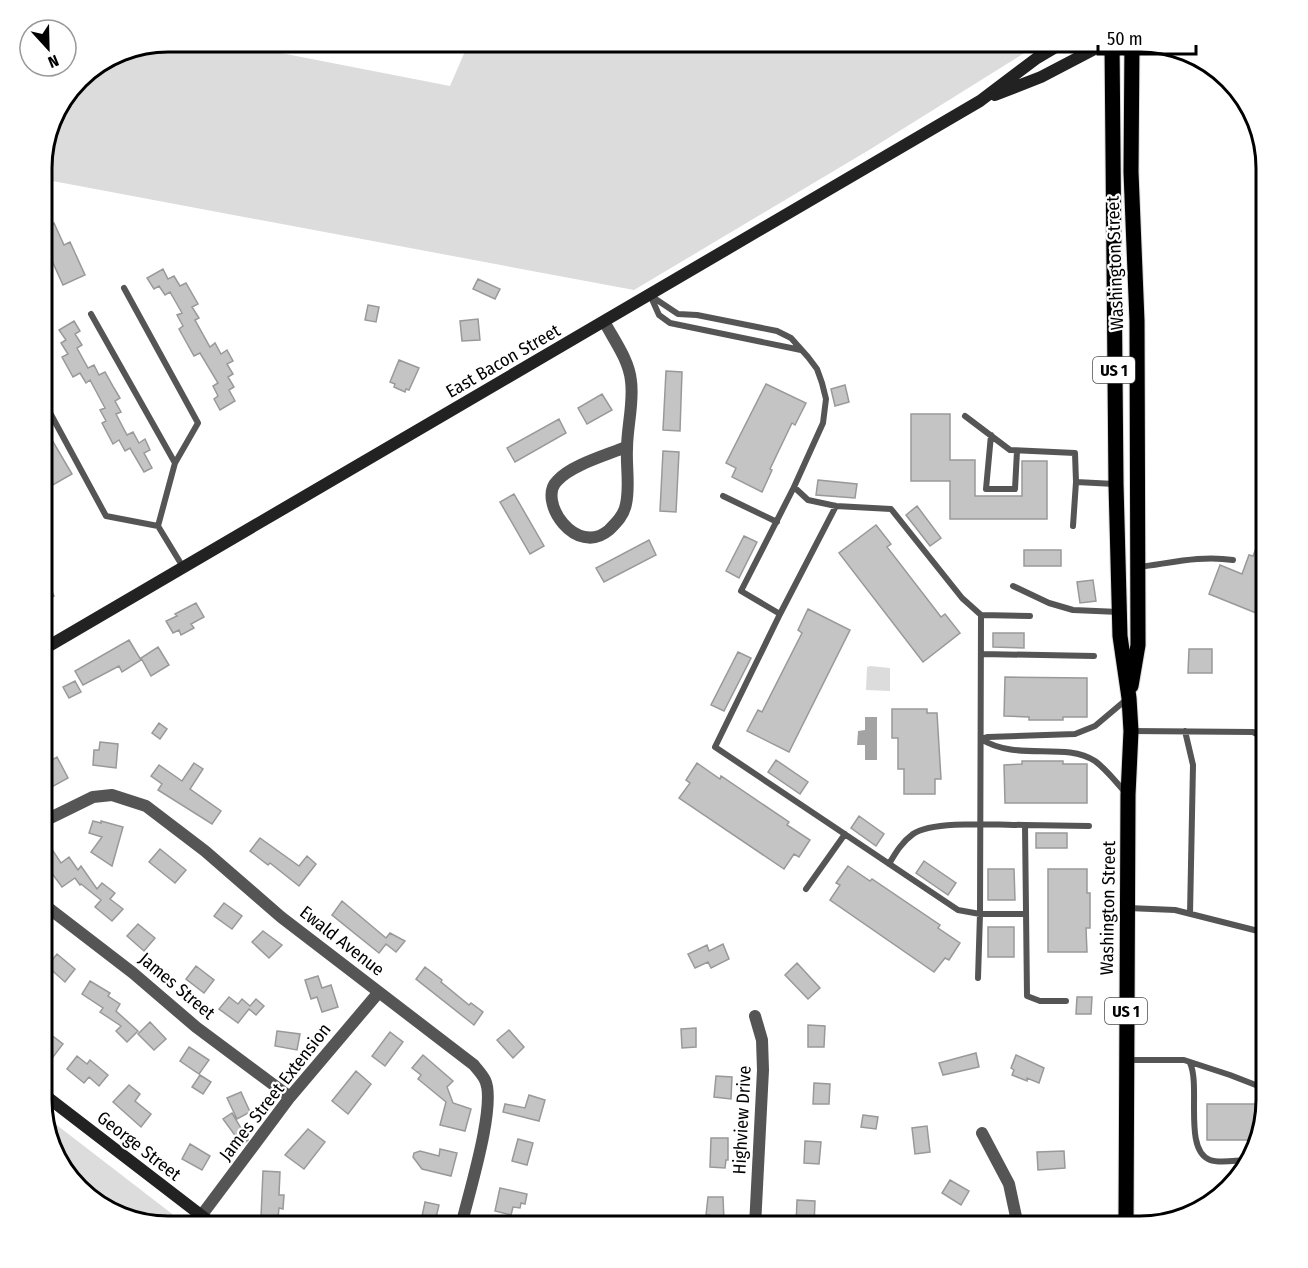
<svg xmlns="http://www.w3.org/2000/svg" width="1308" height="1268" font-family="'Fira Sans Condensed',sans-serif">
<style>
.green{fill:#dcdcdc}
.water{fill:#a3a3a3}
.building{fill:#c4c4c4;stroke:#999;stroke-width:1.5}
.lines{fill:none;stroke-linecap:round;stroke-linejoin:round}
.primary-casing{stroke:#dbdbdb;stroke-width:17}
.lane{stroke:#555;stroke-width:6}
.street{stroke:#555;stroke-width:12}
.secondary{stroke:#222;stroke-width:12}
.primary{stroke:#000;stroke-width:15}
.labels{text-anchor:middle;stroke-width:4.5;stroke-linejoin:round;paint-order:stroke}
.shield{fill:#fff;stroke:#4c4c4c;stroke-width:1.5}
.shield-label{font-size:16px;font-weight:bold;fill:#000}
.street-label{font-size:18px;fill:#000;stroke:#fff}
.rim{fill:none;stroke:#000;stroke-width:3}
</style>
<rect width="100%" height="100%" fill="#fff"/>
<!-- green -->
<path class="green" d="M169,42H224L450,86L469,42H1042L869,150L634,290L42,179C42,124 69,76 119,52C133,46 153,45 169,42Z
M870,666L890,668V691L866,690L867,667Z
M45,1116L180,1220L188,1226H169L120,1216L74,1183L52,1147Z"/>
<!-- water -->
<path class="water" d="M865,717H877V760H865V745H857L858,731L865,730Z"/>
<!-- building -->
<path class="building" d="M54,223L64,245L70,242L85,275L63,285L48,252L42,255V229Z
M163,269L168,279L174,276L180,286L186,283L198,304L192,307L199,318L195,320L210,347L215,343L221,354L227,350L233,361L227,364L233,374L228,377L234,387L229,390L235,401L220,410L214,399L218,396L213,386L218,383L200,353L194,356L179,329L183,326L177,315L182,313L170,292L165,295L159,286L154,289L147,278Z
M478,279L500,289L495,299L473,289Z
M368,305L379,307L376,322L365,320Z
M478,319L480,340L462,341L460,321Z
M74,321L80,331L75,334L82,345L77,348L88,368L94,365L99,375L105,372L114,388L120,398L115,401L121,412L116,414L127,435L133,432L139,443L145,439L150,450L144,453L152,468L144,472L130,448L125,451L119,440L113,444L102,423L106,421L100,410L105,408L90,380L86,383L80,373L73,377L62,357L68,354L61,343L66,340L59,330Z
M399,360L419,368L409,390L406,389L405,392L394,387L395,384L390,382Z
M666,371L682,372L680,431L663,430Z
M766,384L806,403L795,425L792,423L770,469L772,470L762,492L732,477L736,468L726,463Z
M845,385L849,402L835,406L831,389Z
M602,394L612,410L587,424L578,408Z
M911,414H950V460H975V496H1022V461H1047V519H950V481H911Z
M559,419L566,433L515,462L507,448Z
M42,423L72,474L51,486L43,473L48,470L42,459Z
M663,451L679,452L676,512L660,511Z
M818,480L857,484L855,498L816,495Z
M514,494L544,546L530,554L500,502Z
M917,506L941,538L930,546L906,515Z
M876,525L891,544L887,547L941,617L945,614L960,633L923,662L839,553Z
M1266,525V603L1261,615L1209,594L1220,565L1242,574L1249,555L1253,556Z
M744,536L757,542L739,578L726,571Z
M649,540L656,555L604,582L596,568Z
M1024,550H1061V566H1024Z
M42,569L54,596L42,601Z
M1093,580L1096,601L1080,603L1077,582Z
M196,603L204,617L191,624L194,628L181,635L179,630L173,633L166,621L177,616L175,614Z
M808,609L850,630L789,752L747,731L758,710L762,712L802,633L798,630Z
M993,633H1024V648L993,647Z
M129,640L141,660L122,672L119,666L83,685L75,671Z
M158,647L169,665L151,676L141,658Z
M1189,649H1212V673H1188Z
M738,652L751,658L724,711L711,705Z
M1005,677L1087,678V717H1063V720H1029V717L1004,716Z
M75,681L81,692L69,698L63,687Z
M892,709H927V713H937L941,779H935V794H904V769H898V738H892Z
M159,723L167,729L160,739L152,733Z
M100,742L118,744L116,768L93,765L94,750H99Z
M57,757L68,778L48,789L42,778V774L49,770L45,764Z
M776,760L808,782L800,794L768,772Z
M1022,761H1063V764H1087V803H1005L1004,765L1022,764Z
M194,763L203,769L190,789L221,811L212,824L158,790L162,784L151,776L159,765L182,781Z
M697,763L720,779L721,776L789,822L787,825L810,840L799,857L794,854L784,869L679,798L690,783L686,780Z
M859,816L884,834L876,846L851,828Z
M93,821L101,823V821L123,827L112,866L91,852L102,837L89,833Z
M1036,833H1067V848H1036Z
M260,838L299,866L307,856L316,864L299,886L270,863L268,865L250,851Z
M51,848L61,863L69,857L78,870L81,866L97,889L102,883L115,893L110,899L123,909L112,921L95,907L101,900L81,884L80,885L75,878L62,887L42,860V854Z
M160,849L186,870L175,883L149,862Z
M924,861L956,883L948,895L916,873Z
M848,866L870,881L872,879L940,925L938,928L960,943L949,960L945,958L934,972L830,900L840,885L836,883Z
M988,869H1014L1015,900H988Z
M1048,869H1087V893H1090V928H1086L1087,952H1048Z
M342,901L386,938L390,933L405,941L396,952L386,944L379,953L332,915Z
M224,903L242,916L232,929L214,916Z
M138,924L155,938L144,951L127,936Z
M988,927H1014V957H988Z
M263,931L282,945L269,958L252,942Z
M723,944L729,959L711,968L708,962L695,968L688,954L707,945L709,951Z
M57,954L75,969L65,982L47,966Z
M797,963L820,988L808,999L785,975Z
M196,966L214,980L204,993L186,979Z
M425,967L442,980L441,982L469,1005L471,1003L483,1012L474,1025L416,979Z
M318,976L322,988L331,985L338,1007L322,1012L317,997L311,999L305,980Z
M90,981L110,993L108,996L120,1004L116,1011L138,1031L127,1042L116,1031L121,1026L100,1012L103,1008L82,994Z
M229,997L238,1004L242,999L250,1006L256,999L264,1006L256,1015L249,1009L238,1023L219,1009Z
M1077,997H1092L1091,1014H1076Z
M150,1022L166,1039L154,1050L138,1034Z
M808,1025L825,1026L824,1047H808Z
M42,1028L63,1044L53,1057L42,1049Z
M696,1028V1047L682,1048L681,1029Z
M509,1030L524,1047L513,1058L497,1040Z
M277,1031L300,1034L297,1050L275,1046Z
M390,1032L403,1042L385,1066L372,1056Z
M189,1047L209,1060L199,1074L180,1061Z
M976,1053L979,1067L943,1075L939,1063Z
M423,1055L453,1081L447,1087L453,1103L471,1109L465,1131L440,1125L446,1102L418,1079L421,1075L412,1068Z
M1016,1055L1044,1068L1039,1083L1027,1078V1081L1012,1075L1014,1070L1011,1068Z
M77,1056L87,1064L90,1060L108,1075L99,1086L89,1077L84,1083L67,1069Z
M356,1071L371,1084L348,1114L332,1101Z
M200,1075L211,1082L203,1094L192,1087Z
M716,1076L732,1077L731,1099L714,1097Z
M814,1083L830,1084L829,1104H813Z
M129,1085L140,1094L135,1101L151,1114L141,1127L113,1102Z
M241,1092L250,1112L237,1119L227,1098Z
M529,1095L545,1100L539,1121L503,1112L505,1104L525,1108Z
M1207,1104H1265L1258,1140H1207Z
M232,1113L248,1140L242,1145L223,1119Z
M863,1115L878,1117L876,1129L861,1127Z
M927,1126L930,1152L915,1154L912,1128Z
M308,1129L325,1142L304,1169L285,1155Z
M711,1138H728V1160H726L725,1168L710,1167Z
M518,1139L533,1143L527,1165L512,1161Z
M805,1141L821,1142L819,1164L804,1163Z
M190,1144L210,1156L202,1170L182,1159Z
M440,1149L457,1153L451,1176L422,1169L413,1157L414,1153L420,1151L439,1156Z
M1064,1151L1065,1168L1038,1170L1037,1152Z
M263,1171L280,1172L279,1195H284L283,1209L279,1208L278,1218L261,1217Z
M950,1180L969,1191L961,1205L942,1193Z
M500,1188L527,1194L525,1204L521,1203L520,1208L513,1207L511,1215L495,1211Z
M708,1197H723L724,1221L709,1220L710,1215H706Z
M797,1200L815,1201L814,1226H796Z
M425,1202L439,1205L434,1226H420Z"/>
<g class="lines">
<!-- primary casing -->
<g class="primary-casing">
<path id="primary" d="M1112,42L1116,484L1120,636L1129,698L1131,731L1128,795L1126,1226
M1131,686L1138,645L1137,321L1131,172L1132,42"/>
</g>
<!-- lane -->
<path class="lane" d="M651,296L678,314L697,315L777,331L791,338L808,357L817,369L822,383L826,399L823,423L794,487L741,591L780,614L715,747L958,910L980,914L981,615L962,598L891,509L836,506L808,500L794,487
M651,297L659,315L670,323L801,350
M91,314L175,463L198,423L124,288
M42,398L106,516L158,526L175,463
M965,416L1010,450L1075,453L1076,482
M991,435L986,489H1015L1017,451
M723,496L777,522
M158,526L183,567
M1073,526L1076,482L1115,484
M1139,567C1171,563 1201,555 1233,560
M1013,586L1049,603L1073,610L1119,612
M780,614L836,506
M981,615L1030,616
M982,654L1094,656
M1131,731L1253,732L1266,739
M1185,731L1193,765L1190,914
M981,739C1017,762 1064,741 1095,761C1106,769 1116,782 1125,792
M981,739L988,737L1075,734L1095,726L1127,699
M1025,825L1089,826
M889,864C896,852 902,842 913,834C933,820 999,825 1025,825L1027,996L1040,1001H1066
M806,889L845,834
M1128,908L1175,910L1266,933
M978,978L980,914H1026
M1127,1060H1184L1230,1075L1266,1089
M1190,1063C1201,1086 1183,1150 1210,1160C1220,1164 1237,1160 1248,1160"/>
<!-- street -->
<path class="street" d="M605,323C614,340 629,360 631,381C634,403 627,426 627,449C626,467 630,486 626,504C624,515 617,522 609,530C576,558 537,501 557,481C571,465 607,455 626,447
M42,822L93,797L112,795L146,806L205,851L281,917L474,1065C477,1069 482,1074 485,1080C497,1104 468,1196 461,1226
M42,903L133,973L196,1027L290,1097
M755,1016L762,1040L763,1070L755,1226
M982,1133L1009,1184L1018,1226
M201,1216L290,1097L379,992"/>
<!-- secondary -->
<path class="secondary" d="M995,95L1041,77L1108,42
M42,650L980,101L1037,58L1064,42
M42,1093L215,1226"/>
<!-- primary -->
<use href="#primary" class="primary"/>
</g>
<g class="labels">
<!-- shield labels -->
<g class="shield">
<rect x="1093" y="357" width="42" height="26" rx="4.5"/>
<rect x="1105" y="998" width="42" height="26" rx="4.5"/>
</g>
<g class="shield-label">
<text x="1114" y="376">US 1</text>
<text x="1126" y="1017">US 1</text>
</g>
<!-- street labels -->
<g class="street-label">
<text transform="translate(1115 263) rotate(-92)" y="6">Washington Street</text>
<text transform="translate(503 361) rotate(-30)" y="6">East Bacon Street</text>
<text transform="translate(1108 908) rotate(-89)" y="6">Washington Street</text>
<text transform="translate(342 941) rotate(38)" y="6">Ewald Avenue</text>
<text transform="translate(177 986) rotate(40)" y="6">James Street</text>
<text transform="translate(275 1092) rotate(-52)" y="6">James Street Extension</text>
<text transform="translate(742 1120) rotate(-87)" y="6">Highview Drive</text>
<text transform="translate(139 1146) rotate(38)" y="6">George Street</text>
</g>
</g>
<!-- crop -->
<path d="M0 0H1308V1268H0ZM168 52H1140A116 116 0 0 1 1256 168V1100A116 116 0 0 1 1140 1216H168A116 116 0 0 1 52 1100V168A116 116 0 0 1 168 52Z" fill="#fff" fill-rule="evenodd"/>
<path class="rim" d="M168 52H1140A116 116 0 0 1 1256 168V1100A116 116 0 0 1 1140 1216H168A116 116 0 0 1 52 1100V168A116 116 0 0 1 168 52Z"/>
<!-- north arrow -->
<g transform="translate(48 48) rotate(158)"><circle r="28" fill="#ffffff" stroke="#999999" stroke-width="1.5"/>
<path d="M0-4.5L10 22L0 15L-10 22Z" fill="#000000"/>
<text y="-9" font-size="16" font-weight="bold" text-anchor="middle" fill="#000000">N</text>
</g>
<!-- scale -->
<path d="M1098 45v9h98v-9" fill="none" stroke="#000000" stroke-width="3"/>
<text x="1107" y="45" font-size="18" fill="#000000" stroke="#ffffff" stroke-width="4.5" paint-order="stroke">50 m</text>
</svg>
